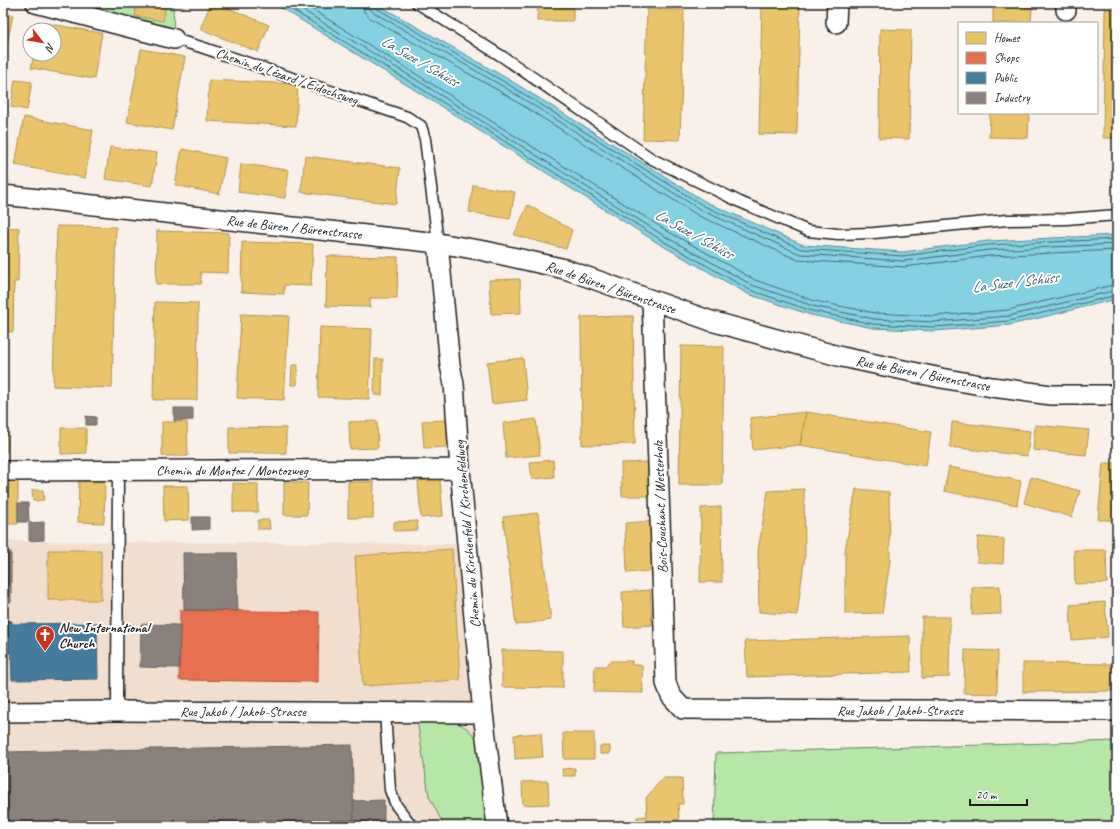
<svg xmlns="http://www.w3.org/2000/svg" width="1120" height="829" font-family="Caveat,sans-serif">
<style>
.built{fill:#f2decf}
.green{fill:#b6e7a7;stroke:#698262}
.water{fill:#84d1e2;stroke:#5a8993}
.homes{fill:#e9c46a;stroke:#ac9253}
.shops{fill:#e76f51;stroke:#aa5641}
.public{fill:#457b9d;stroke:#395e76}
.industry{fill:#8a817c;stroke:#69635f}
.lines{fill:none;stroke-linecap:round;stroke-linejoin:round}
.shore{stroke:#46646b;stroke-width:1}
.lane-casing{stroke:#1c1c1c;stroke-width:13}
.street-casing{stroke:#1c1c1c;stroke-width:22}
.lane{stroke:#fff;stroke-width:10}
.street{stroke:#fff;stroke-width:19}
.labels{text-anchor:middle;stroke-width:4;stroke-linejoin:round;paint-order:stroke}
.street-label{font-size:14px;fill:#1c1c1c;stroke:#fff}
.poi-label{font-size:14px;font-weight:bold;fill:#1c1c1c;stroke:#fff;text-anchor:start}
.water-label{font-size:15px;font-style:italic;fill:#405b61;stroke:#fff}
</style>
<rect width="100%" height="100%" fill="#f9f0e9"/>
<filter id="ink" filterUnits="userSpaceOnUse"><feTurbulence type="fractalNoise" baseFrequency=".025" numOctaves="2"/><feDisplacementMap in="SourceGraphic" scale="8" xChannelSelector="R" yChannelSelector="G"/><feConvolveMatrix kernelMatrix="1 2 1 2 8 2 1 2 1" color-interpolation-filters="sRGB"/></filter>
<g filter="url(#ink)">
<!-- built -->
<path class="built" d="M3,541L456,544L497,826H3Z"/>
<!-- green -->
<path class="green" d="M36,3H173L174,39Z
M417,720C441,721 462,716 477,740L488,826H444L429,796Z
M1117,741V826H714L716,753Z"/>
<!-- water -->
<path class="water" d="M273,3H375L508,79L706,202L803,245L903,252L988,241L1117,235V299L1010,325L934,331L873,328L811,315L748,294L661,245L410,87Z"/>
<!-- homes -->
<path class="homes" d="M137,3L166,4L163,21L135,16Z
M211,3H216L269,25L258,52L200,29Z
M538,3H573V21H537Z
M762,4L800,5L797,135L759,134Z
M993,6L1032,7L1031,23H993Z
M647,9L684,10L680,140L643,139Z
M1105,9H1117V138H1103Z
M3,13L13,15L3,64Z
M39,22L102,33L94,79L31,68L34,54H54V30H38Z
M880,29L911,30L909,139L879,138Z
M141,49L185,57L172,130L127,122Z
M15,80L32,82L27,110L11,107Z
M209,80L298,84L296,126L207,121Z
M990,113H1029L1028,138L989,137Z
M24,117L93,130L85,178L15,165Z
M110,147L157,153L152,186L105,179Z
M182,149L226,158L219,194L175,185Z
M305,156L400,168L396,204L301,192Z
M241,164L289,170L285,198L238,192Z
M473,185L515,192L510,219L469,212Z
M528,205L572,230L566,249L514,235Z
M57,226L116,227L112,388L53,386Z
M3,227L19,228L18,282H14L13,332L3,331Z
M157,231L229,233L228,273L201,272V284H156Z
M242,242L313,244L311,286L284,285V294L241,292Z
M327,256L398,257L397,298H370V307L326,306Z
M520,279L521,313L491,314L489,280Z
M155,302L198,303L197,400H153Z
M241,314L289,316L284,400L237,398Z
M633,316L635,444L582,445L581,317Z
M320,327L372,329L369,399L318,397Z
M681,346L724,347L722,485H679Z
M523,358L527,400L492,404L487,362Z
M375,359H383L382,395H374Z
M292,365H298L297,385H291Z
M806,412L931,432L926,466L800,445Z
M806,412L800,445L753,450L750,418Z
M536,419L540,455L506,458L503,423Z
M447,420L449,447L424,448L422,421Z
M377,421L378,448L350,449L349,422Z
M162,422H187L188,456H162Z
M952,422L1030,431L1027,456L950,447Z
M1035,425L1089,430L1086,455L1033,450Z
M3,427H7V452L3,453Z
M229,427L286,428V453H229Z
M61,428H86V453L61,454Z
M553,460L554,477L532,479L530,462Z
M650,462L652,496H622L621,463Z
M1103,463H1117V520H1098Z
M949,467L1021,481L1017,505L944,491Z
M18,473V524H3V474Z
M1031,477L1080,491L1072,517L1024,503Z
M440,479L443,516L421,518L418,481Z
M79,481L105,482L104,523L78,522Z
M284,482L308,483L307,515H284Z
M348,482H374L373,518H348Z
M233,483L258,484V512H233Z
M163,486H188L189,520L164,521Z
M804,489L805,555L797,615L759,612L758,551L768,491Z
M856,489L889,492L890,561L882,613L845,614V551Z
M32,490H43L44,500L33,501Z
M721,507L722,582H700L701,508Z
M538,513L551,620L516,625L503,517Z
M258,520H269L270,529H258Z
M417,521L418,530L394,531V522Z
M657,521L659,570L627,573L625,523Z
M978,537L1004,539L1003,564L977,562Z
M452,549L460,680L363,686L355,556Z
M48,550H101V600H48Z
M1074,550H1106L1107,583L1075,584Z
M1000,586L1001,614L972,615V587Z
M650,590L652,625L624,627L622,592Z
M1105,602L1108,637L1072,640L1070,605Z
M922,617H950L949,677L922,678Z
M910,636L911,672L747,677L745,641Z
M502,650L563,651V688L502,687Z
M965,650L998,651L997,694L964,693Z
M611,661H632V665H642L643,693L594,692L595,666H605Z
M1023,663L1112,664V691L1023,692Z
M541,733L543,757L515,759L514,735Z
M563,733H594V759H564Z
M600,746H610V754H600Z
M575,768V776H563L562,769Z
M663,778H682L683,804H678L679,820H675V826H637V817L647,816L646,798Z
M548,781L549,804L523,805L522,782Z"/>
<!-- shops -->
<path class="shops" d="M180,610L319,612L318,682L179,680Z"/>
<!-- public -->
<path class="public" d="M3,621H12V624L97,623L98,679L12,680L11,653H3Z"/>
<!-- industry -->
<path class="industry" d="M174,408H193V420L174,421Z
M86,416L96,417V425H86Z
M18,503H28L29,522H18Z
M192,517H209V529L192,530Z
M44,522V540L29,541V523Z
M3,552H11V602H3Z
M183,553H236L238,611L184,610Z
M141,624L180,625L179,668L140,667Z
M352,745L354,826H3V752Z
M384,800V826H354L353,801Z"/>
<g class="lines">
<!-- shore -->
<path class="shore" d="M281,3L412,83L663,241L750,290L812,311L873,324L934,327L1009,321L1117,295
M291,3L415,79L666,237L752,285L813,306L874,319L934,322L1009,316L1117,290
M302,3L669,232L755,280L815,301L875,313L933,316L1008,310L1117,284
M362,3L364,12L370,18L501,92L699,216L798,260L904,267L989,256L1117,250
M368,3L369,8L373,12L504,87L701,210L800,254L904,261L989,250L1117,244
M373,3L376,8L506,83L704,206L801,249L903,256L988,245L1117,239"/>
<!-- lane casing -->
<g class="lane-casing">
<path id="lane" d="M417,3L503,57L652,159L740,202L808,231L838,234L874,233L1007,220L1066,219L1117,215
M174,39L201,47L407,117L421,126L425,139L438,243
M117,711L118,471
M385,712L390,790L396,805L412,826"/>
</g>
<!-- street casing -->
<g class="street-casing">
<path id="street" d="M36,3L174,39
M1066,3V10
M836,23L837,3
M3,195L438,243L485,251L565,269L711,321L842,357L941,378L992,387L1051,395H1117
M438,243L450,365L454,384L460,469L483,713L497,826
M652,300L666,683L671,696L683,709L1117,711
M3,471L460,469
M3,712L117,711L483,713"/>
</g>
<!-- lane -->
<use href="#lane" class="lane"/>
<!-- street -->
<use href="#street" class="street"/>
</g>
</g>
<!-- icons -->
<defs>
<g id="church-pin" transform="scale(1)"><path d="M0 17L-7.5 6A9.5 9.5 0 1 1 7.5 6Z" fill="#c8321e" stroke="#fff"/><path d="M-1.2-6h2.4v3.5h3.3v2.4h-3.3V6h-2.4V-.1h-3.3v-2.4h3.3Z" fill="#fff"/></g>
</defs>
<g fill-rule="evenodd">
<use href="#church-pin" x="45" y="635"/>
</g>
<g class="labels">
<!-- street labels -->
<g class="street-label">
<text transform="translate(287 76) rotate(19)" y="5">Chemin du Lézard / Eidochsweg</text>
<text transform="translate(294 227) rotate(6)" y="5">Rue de Büren / Bürenstrasse</text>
<text transform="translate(611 287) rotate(19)" y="5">Rue de Büren / Bürenstrasse</text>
<text transform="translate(923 373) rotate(11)" y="5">Rue de Büren / Bürenstrasse</text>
<text x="232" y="475">Chemin du Montoz / Montozweg</text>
<text transform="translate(660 507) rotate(-92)" y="5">Bois-Couchant / Westerholz</text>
<text transform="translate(467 534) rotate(-95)" y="5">Chemin du Kirchenfeld / Kirchenfeldweg</text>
<text x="900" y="715">Rue Jakob / Jakob-Strasse</text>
<text x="243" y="716">Rue Jakob / Jakob-Strasse</text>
</g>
<!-- poi labels -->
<g class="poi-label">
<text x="59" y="632">New International<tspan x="59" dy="16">Church</tspan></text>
</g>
<!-- water labels -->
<g class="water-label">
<text transform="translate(420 61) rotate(30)" y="5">La Suze / Schüss</text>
<text transform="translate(694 234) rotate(29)" y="5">La Suze / Schüss</text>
<text transform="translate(1015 282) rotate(-7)" y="5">La Suze / Schüss</text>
</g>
</g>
<!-- margin -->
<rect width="1120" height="829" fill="none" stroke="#fff" stroke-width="16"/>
<rect x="8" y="8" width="1104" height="813" fill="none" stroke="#1c1c1c" stroke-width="1.5" filter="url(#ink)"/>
<!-- legend -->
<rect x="958" y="22" width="140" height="92" fill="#ffffff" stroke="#a4a4a4"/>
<rect x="966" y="32" width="20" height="12" fill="#e9c46a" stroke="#a4a4a4"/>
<text x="994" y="42" font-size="12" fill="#1c1c1c">Homes</text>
<rect x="966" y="52" width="20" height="12" fill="#e76f51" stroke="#a4a4a4"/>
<text x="994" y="62" font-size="12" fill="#1c1c1c">Shops</text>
<rect x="966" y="72" width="20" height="12" fill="#457b9d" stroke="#a4a4a4"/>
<text x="994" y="82" font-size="12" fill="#1c1c1c">Public</text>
<rect x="966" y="92" width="20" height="12" fill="#8a817c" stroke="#a4a4a4"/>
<text x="994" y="102" font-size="12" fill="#1c1c1c">Industry</text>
<!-- north arrow -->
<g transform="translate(42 42) rotate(121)"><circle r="19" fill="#ffffff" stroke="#a4a4a4"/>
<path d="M0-3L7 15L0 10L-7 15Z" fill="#c8321e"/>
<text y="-6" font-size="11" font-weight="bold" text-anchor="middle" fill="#1c1c1c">N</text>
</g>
<!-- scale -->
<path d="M970 799v6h57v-6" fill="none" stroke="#1c1c1c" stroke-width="2"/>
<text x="976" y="799" font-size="12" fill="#1c1c1c" stroke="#ffffff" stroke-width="3" paint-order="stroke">20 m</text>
</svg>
